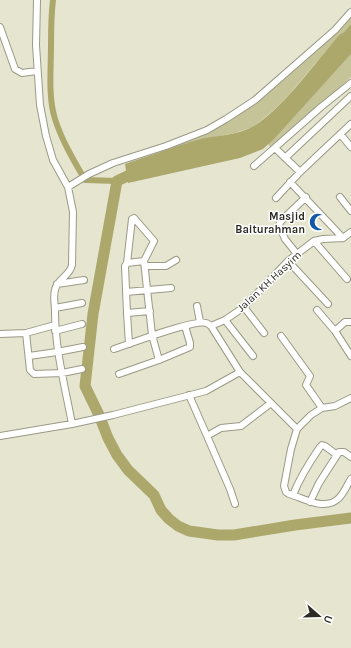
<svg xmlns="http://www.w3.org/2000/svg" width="351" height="648" font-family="Karla,sans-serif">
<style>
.green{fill:#c5c398}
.water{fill:#aca86c}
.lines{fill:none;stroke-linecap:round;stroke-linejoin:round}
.canal{stroke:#aca86c;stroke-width:6}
.river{stroke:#aca86c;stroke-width:11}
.minor-casing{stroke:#9a9a86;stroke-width:8}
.minor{stroke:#fff;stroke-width:6}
.labels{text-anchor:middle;stroke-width:3;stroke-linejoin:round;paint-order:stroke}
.poi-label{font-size:11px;font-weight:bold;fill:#2c2c24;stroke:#fff;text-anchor:end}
.street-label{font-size:11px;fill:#2c2c24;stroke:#fff}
</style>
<rect width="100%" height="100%" fill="#e6e5d0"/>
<!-- green -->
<path class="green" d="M351,14V24L344,32L339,35L293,90L276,108L253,127L235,133L198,140L157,153V151L245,109Z
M351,54V77L273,150L268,144Z"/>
<!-- water -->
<path class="water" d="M351,24V54L273,140L263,149L240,158L128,183L125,164C149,156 173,147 197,140C215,135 237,136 254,126C284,107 315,63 339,35L344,32Z"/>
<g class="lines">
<!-- canal -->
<path class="canal" d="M53,0C51,16 51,30 51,46C51,70 48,96 55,119C62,141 74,161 85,180L117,181"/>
<!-- river -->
<path class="river" d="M140,170L117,181L93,314L85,386L99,415L108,438L117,455L128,470L154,495L161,510L169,519L178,526L189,531L218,535H234L295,525L351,518"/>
<!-- minor casing -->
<g class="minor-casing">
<path id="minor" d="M0,27L15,69L22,73L37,71
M341,135L351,147
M275,148L300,172
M285,158L351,96
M254,166L321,107L351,83
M290,182L343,238
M68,187L89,174L113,163L166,146L207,130L226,119L255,100L335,30L351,12
M340,197L351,211
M276,198L300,172L351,124
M314,241L347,279
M297,254L285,239L279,225L281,221L306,197
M288,261L328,304
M127,263L132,219L134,218L154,241L144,261L152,335L159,360
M146,266H166L176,260
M57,284L84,280
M126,292L171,288
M197,306L200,322
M244,307L264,333
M55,308L82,303
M317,310L335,331L351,356
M127,313L125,266L127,263L144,261
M225,320L253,356
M211,326L225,320L244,307L288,261L314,241L323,239L343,238L351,232
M55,331L82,324
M335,331L345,322H351
M26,333L30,370L34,374L62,373L82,369
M0,334L26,333L55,325
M281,336L310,376L306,385L322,408
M129,344L127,313L150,311
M114,349C130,344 194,319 206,323C208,323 209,325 211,326L240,372L297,429
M29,356L57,352L83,347
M119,374L159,360L190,347V343L185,326
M189,395L207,436
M351,398L335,406L322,408L311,415L297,429L291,449L284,486L286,492L289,494C304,498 325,512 339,498C344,493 347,485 351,479
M72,424L113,415L206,391L240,372
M0,436L72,424C65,386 55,350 55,311C55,305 53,296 55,290C57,279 70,276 72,265L73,212L68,187L53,160L46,136L40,105L36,45L37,0
M293,495C300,477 309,463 320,447L322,445L325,446L337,455
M310,502L319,483L339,452H344L351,457
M235,504L230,489L207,436L221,428L241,426L271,403"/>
</g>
<!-- minor -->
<use href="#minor" class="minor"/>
</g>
<!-- icons -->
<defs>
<g id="mosque-bare" transform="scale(1.38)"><path d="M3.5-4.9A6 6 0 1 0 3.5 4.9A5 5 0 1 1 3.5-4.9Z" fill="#1158a8" stroke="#fff" stroke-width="2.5" paint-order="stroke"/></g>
</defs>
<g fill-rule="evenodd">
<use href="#mosque-bare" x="318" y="222"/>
</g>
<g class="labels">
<!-- poi labels -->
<g class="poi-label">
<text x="305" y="220">Masjid<tspan x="305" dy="13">Baiturahman</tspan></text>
</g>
<!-- street labels -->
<g class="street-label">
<text transform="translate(269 281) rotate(-43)" y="4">Jalan KH Hasyim</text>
</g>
</g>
<!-- north arrow -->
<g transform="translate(319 616) rotate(110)" stroke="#ffffff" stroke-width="3" paint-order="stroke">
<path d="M0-3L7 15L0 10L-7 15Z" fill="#2c2c24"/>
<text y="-6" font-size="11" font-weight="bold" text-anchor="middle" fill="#2c2c24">U</text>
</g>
</svg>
